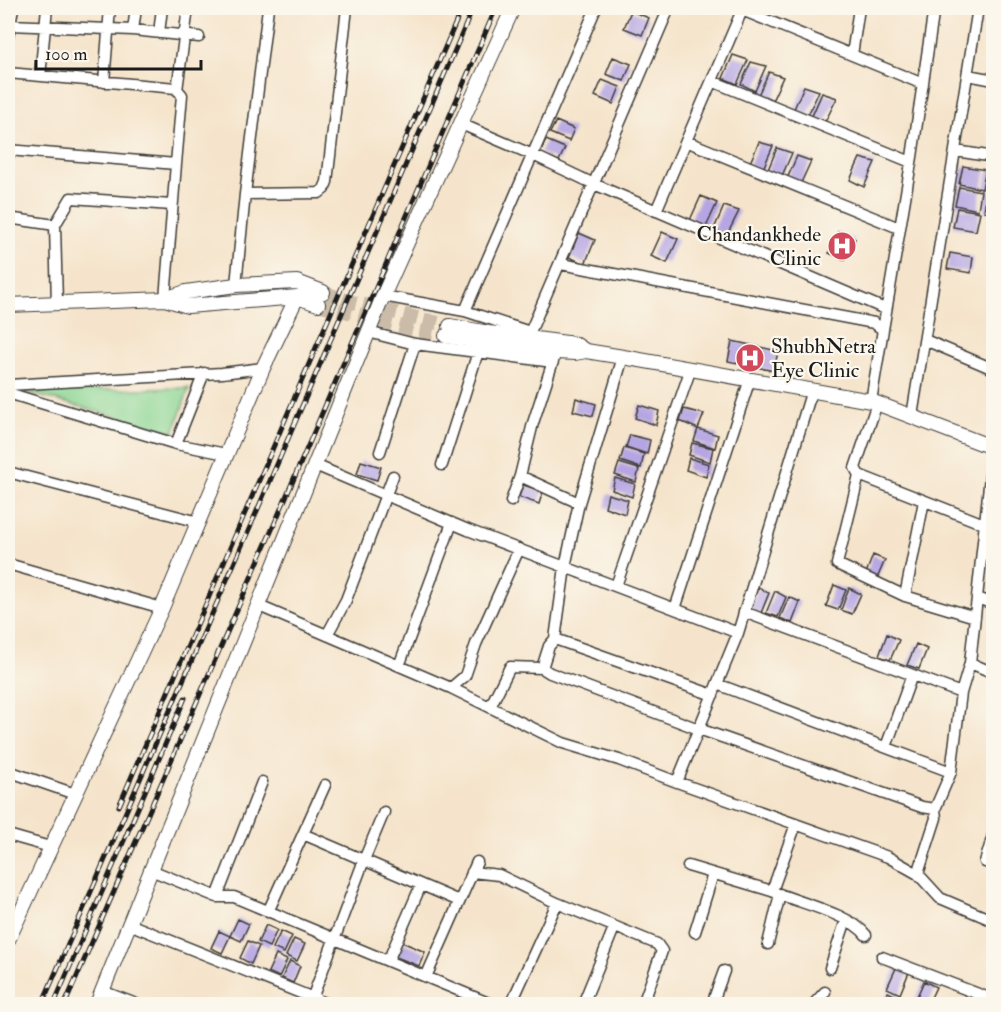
<svg xmlns="http://www.w3.org/2000/svg" width="1001" height="1012" font-family="'IM FELL Double Pica',serif">
<style>
.green{fill:#89d492;stroke:#527857;stroke-width:1.5}
.building{fill:#b5a6e3}
.lines{fill:none;stroke-linecap:round;stroke-linejoin:round}
.tertiary-tunnel{stroke:#cabca8;stroke-width:14;stroke-dasharray:14 7;stroke-linecap:butt}
.minor-casing{stroke:#3d3a36;stroke-width:13}
.tertiary-casing{stroke:#3d3a36;stroke-width:16}
.minor{stroke:#fff;stroke-width:10}
.tertiary{stroke:#fff;stroke-width:14}
.rail-casing{stroke:#1c1c1c;stroke-width:5}
.rail{stroke:#fbf7ec;stroke-width:3;stroke-dasharray:9;stroke-linecap:butt}
.labels{text-anchor:middle;stroke-width:4.5;stroke-linejoin:round;paint-order:stroke}
.poi-label{font-size:21px;fill:#1c1c1c;stroke:#fbf7ec;text-anchor:end}
</style>
<rect width="100%" height="100%" fill="#fbf7ec"/>
<filter id="ink" filterUnits="userSpaceOnUse"><feTurbulence type="fractalNoise" baseFrequency=".0167" numOctaves="2"/><feDisplacementMap in="SourceGraphic" scale="12" xChannelSelector="R" yChannelSelector="G"/><feConvolveMatrix kernelMatrix="1 2 1 2 8 2 1 2 1" color-interpolation-filters="sRGB"/></filter>
<filter id="wash" filterUnits="userSpaceOnUse"><feTurbulence type="fractalNoise" baseFrequency=".008" numOctaves="4" result="noise"/><feDisplacementMap in="SourceGraphic" scale="24" xChannelSelector="R" yChannelSelector="G"/><feGaussianBlur stdDeviation="1.35" result="paint"/><feColorMatrix in="noise" values="0 0 0 0 0 0 0 0 0 0 0 0 0 0 0 0 0 1.4 0 .05"/><feComposite in="paint" operator="in"/></filter>
<g filter="url(#wash)">
<rect width="100%" height="100%" fill="#f5e4cb"/>
<!-- green -->
<path class="green" d="M189,388L174,432L21,391Z"/>
<g id="blocks">
<!-- building -->
<path class="building" d="M631,11L649,18L642,35L624,28Z
M733,55L748,60L737,84L723,78Z
M613,57L631,64L624,81L606,74Z
M751,62L766,66L755,91L741,84Z
M769,72L783,77L772,101L758,95Z
M602,80L620,87L613,104L595,96Z
M804,86L819,91L808,115L794,109Z
M822,93L837,98L825,122L812,116Z
M556,121L574,129L569,141L550,133Z
M546,140L565,148L559,161L540,153Z
M759,142L773,146L762,171L749,165Z
M777,148L792,153L781,178L767,172Z
M797,156L811,161L800,185L787,179Z
M860,158L875,162L864,187L850,180Z
M963,166L986,170L982,189L959,184Z
M989,169L994,170V190L985,188Z
M959,187L981,191L978,210L955,205Z
M987,192L994,193V213L984,211Z
M701,196L717,203L706,227L690,220Z
M724,206L739,211L727,235L714,229Z
M957,208L980,212L976,231L953,227Z
M662,232L678,239L667,263L651,256Z
M838,232L855,239L845,260L829,253Z
M579,233L595,240L585,264L569,257Z
M950,253L973,257L971,273L947,269Z
M732,341L778,351L774,371L728,361Z
M576,398L596,404L593,416L573,411Z
M639,405L659,411L656,425L635,418Z
M684,409L704,414L698,429L718,435L715,448L694,441L698,429L680,421Z
M630,435L650,440L647,454L626,447Z
M692,443L713,448L710,462L689,455Z
M624,448L644,454L641,468L620,461Z
M689,458L709,464L706,477L686,470Z
M361,461L381,467L377,480L357,474Z
M619,463L639,469L636,482L615,475Z
M615,478L635,484L632,497L612,490Z
M523,485L543,491L539,504L519,497Z
M608,494L628,500L625,514L605,507Z
M873,555L885,560L876,581L865,576Z
M834,585L846,590L838,610L826,606Z
M758,587L769,593L761,613L750,609Z
M849,588L861,594L852,614L841,610Z
M775,591L786,597L778,617L766,613Z
M789,597L800,602L792,623L780,618Z
M887,634L899,640L890,660L879,656Z
M916,644L927,649L919,669L907,665Z
M238,919L249,924L241,941L230,936Z
M266,925L277,930L269,947L258,942Z
M219,931L230,936L222,953L211,948Z
M281,931L292,936L284,953L273,948Z
M294,939L305,944L297,961L286,956Z
M248,941L259,946L251,964L240,958Z
M402,942L425,952L419,966L396,957Z
M276,955L287,960L279,977L268,972Z
M290,961L300,966L293,983L282,978Z
M897,966L909,972L900,994L887,988Z
M924,981L936,987L928,1004H917L914,1003Z
M888,992L900,998L897,1004H882Z"/>
</g>
</g>
<g filter="url(#ink)">
<use href="#blocks" fill-opacity="0" stroke="#3d3a36" stroke-width="1.5"/>
<g class="lines">
<!-- tertiary-tunnel -->
<path class="tertiary-tunnel" d="M323,292L348,301L450,326
M318,304L419,331L446,336"/>
<!-- minor casing -->
<g class="minor-casing">
<path id="minor" d="M742,10L923,84
M10,25L133,30L199,37
M133,30L136,8
M159,33L162,8
M8,36L13,8
M852,55L859,8
M8,73L176,88L182,95L176,164
M968,75L994,80
M40,76L47,8
M712,81L911,162
M104,82L110,8
M177,90L188,8
M461,124L533,155L594,184L885,309
M686,141L899,228
M8,150L176,164L165,299
M956,151L994,157
M245,194L319,193L324,189L327,182L347,8
M656,211L743,8
M8,218L55,225L71,198L172,205
M55,225L57,304
M561,264L874,323L882,329
M236,285L245,194L268,8
M383,296L465,311L530,332
M465,311L596,8
M368,332L415,344L553,362
M528,337L669,8
M925,340L991,368L994,356
M8,385L222,373L263,368
M8,393L176,444L226,454
M871,401L912,157L934,8
M877,403L855,468L859,475L994,528
M912,416L978,8
M176,444L204,373
M380,452L415,344
M315,465L468,530L738,633
M442,465L478,352
M8,472L199,522
M859,475L837,564L905,596L975,617
M520,476L579,503L565,567L555,639L549,646L542,668
M511,501L520,476L533,423L555,355
M579,503L623,357
M8,564L162,608
M616,586L691,368
M905,596L924,501
M977,598L994,604
M259,606L451,688L563,743L619,760L677,782L738,633L812,390
M675,609L750,379
M327,635L346,600L393,476
M555,639L713,695
M970,663L994,673
M399,666L452,523
M717,684L951,772L961,693L744,612
M451,688L465,676L476,644L519,549
M961,693L970,663L993,448
M490,707L510,667L542,668L550,673L696,728L922,807L935,809
M886,747L912,675
M8,771L75,794
M677,782L888,857L918,874L940,898L994,921
M303,834L459,901
M8,835L50,847
M985,862L994,832
M688,866L772,891L796,824
M151,870L217,897H234L491,1004
M472,872L499,875L557,903L657,944L662,951L643,1004
M918,874L936,818L935,809L951,772
M772,891C798,903 849,913 866,935
M217,897L262,782
M268,912L325,785
M129,924L328,1004
M695,932L713,874
M768,944L780,894
M882,957L994,1000
M388,961L421,885
M830,968L846,920
M426,977L477,862
M102,991L136,1004
M310,1004L364,860L384,812
M511,1004L557,903
M583,1004L614,928
M712,1004L724,971
M814,1004L825,992"/>
</g>
<!-- tertiary casing -->
<g class="tertiary-casing">
<path id="tertiary" d="M165,299L188,306L297,297L318,304
M8,305L165,299L186,292L236,285L297,282L323,292
M450,326L489,333L575,344L584,350
M446,336L556,352L575,353L586,351L623,357L871,401L994,448
M8,940L162,608L263,368L297,297
M97,1004L383,296L513,8"/>
</g>
<!-- minor -->
<use href="#minor" class="minor"/>
<!-- tertiary -->
<use href="#tertiary" class="tertiary"/>
<!-- rail casing -->
<g class="rail-casing">
<path id="rail" d="M119,806L462,8
M42,1004L260,504L473,8
M54,1004L185,698
M65,1004L277,518L496,8"/>
</g>
<!-- rail -->
<use href="#rail" class="rail"/>
</g>
</g>
<!-- icons -->
<defs>
<g id="hospital-disc" transform="scale(1.5)"><circle r="9.5" fill="#d1495b" stroke="#fbf7ec"/><path d="M-5-5h3v3.5h4V-5h3V5h-3V1.5h-4V5h-3Z" fill="#fff"/></g>
</defs>
<g fill-rule="evenodd">
<use href="#hospital-disc" x="842" y="246"/>
<use href="#hospital-disc" x="750" y="358"/>
</g>
<g class="labels">
<!-- poi labels -->
<g class="poi-label">
<text x="821" y="241">Chandankhede<tspan x="821" dy="24">Clinic</tspan></text>
<text x="771" y="353" text-anchor="start">ShubhNetra<tspan x="771" dy="24">Eye Clinic</tspan></text>
</g>
</g>
<!-- margin -->
<rect width="1001" height="1012" fill="none" stroke="#fbf7ec" stroke-width="30"/>
<!-- scale -->
<path d="M36 60v9h165v-9" fill="none" stroke="#1c1c1c" stroke-width="3"/>
<text x="45" y="60" font-size="18" fill="#1c1c1c" stroke="#fbf7ec" stroke-width="4.5" paint-order="stroke">100 m</text>
</svg>
